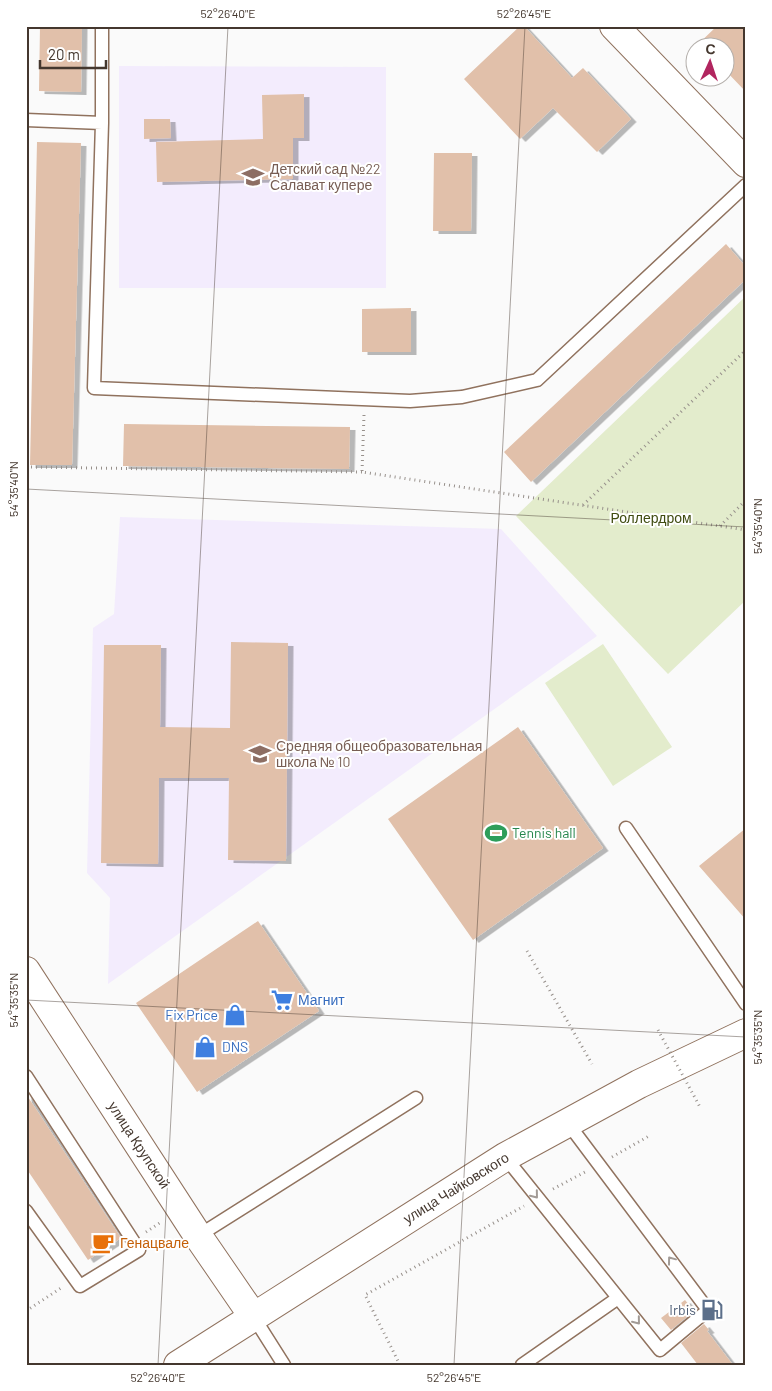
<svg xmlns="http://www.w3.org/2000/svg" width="772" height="1391" font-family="Barlow,sans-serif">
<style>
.education{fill:#f3ecfd}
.green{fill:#e3eccc}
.building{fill:#e1c0aa;filter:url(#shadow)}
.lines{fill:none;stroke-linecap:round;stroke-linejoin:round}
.lane-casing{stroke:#90725e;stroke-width:15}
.secondary-casing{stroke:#90725e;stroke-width:30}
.path{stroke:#97908b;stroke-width:3;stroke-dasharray:1 4;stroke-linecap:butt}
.lane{stroke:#fff;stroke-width:12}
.secondary{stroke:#fff;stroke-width:28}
.path-bridge{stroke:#97908b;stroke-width:3;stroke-dasharray:1 4;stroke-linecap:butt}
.oneway{stroke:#a29b96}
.ticks{fill:none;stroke:#44372e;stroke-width:1;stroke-opacity:0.45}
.labels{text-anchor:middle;stroke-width:4;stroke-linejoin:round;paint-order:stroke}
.education-label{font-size:14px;fill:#785e54;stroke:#fff;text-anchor:start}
.park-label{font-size:14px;fill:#404c11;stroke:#fff}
.leisure-label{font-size:14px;fill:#27864d;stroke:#fff;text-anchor:start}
.shop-label{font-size:14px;fill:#366cbe;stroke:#fff;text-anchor:start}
.street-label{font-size:14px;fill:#44372e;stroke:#fff}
.food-label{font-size:14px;fill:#c56008;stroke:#fff;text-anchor:start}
.service-label{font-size:14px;fill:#4e5e75;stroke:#fff;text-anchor:end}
.neatline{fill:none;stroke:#44372e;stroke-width:2}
.ticks-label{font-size:12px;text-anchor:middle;fill:#44372e}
</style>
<defs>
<filter id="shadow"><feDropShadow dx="5.5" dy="3" stdDeviation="0" flood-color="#0004"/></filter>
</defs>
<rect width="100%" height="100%" fill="#fafafa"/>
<!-- education -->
<path class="education" d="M119,66L386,67V288H119Z
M120,517L501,529L597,636L108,984L110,898L87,873L93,628L114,614Z"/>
<!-- green -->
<path class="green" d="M746,296V600L668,674L516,516Z
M603,644L672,747L613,786L545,683Z"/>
<!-- building -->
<path class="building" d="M40,26H82L81,92L39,91Z
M520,26H524L572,78L583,68L631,119L597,152L553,108L520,139L464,79Z
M717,26H741L746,31V92L724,69V48H694Z
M304,94V138H293V179L157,182L156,142L263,139L262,95Z
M144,119H170L171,138L144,139Z
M37,142L81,143L72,465H30Z
M434,153H472L471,231H433Z
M726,244L746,267V279L531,482L504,452Z
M411,308V352H362V309Z
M124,424L350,427L349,469L123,466Z
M231,642L288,643L286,861L228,860L229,778H159L158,864L101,863L104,645H161L160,727L230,728Z
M518,727L603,848L473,940L388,819Z
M746,828V920L699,866Z
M258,921L319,1011L197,1092L136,1003Z
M26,1094L121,1238L88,1260L26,1168Z
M685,1300L694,1311L671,1330L661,1318Z
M704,1324L709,1330L707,1331L733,1365H698L681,1343Z"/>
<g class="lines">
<!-- lane casing -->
<g class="lane-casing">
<path id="lane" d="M102,26V123
M26,120L102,123L94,388L410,401L462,397L537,380L746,185
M626,828L746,1004
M26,1076L139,1250L80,1286L26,1211
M505,1157L660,1350L708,1310L567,1122
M198,1236L416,1098
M253,1316L284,1365
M522,1365L618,1298"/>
</g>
<!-- secondary casing -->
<g class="secondary-casing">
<path id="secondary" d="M614,26L746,163
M26,971L198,1236L253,1316
M178,1365L505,1157L639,1084L746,1033"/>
</g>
<!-- path -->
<path class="path" d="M364,415L362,472L746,530
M26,467L362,472
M583,505L746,350
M720,526L746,500
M527,951L592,1064
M612,1157L649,1136
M553,1189L585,1172
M146,1232L161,1222
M26,1311L61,1288
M400,1365L365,1295L524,1206"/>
<!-- lane -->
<use href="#lane" class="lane"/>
<!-- secondary -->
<use href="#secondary" class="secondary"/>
<!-- path-bridge -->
<path class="path-bridge" d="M658,1030L700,1107"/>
</g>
<!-- one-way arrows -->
<defs><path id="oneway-chevron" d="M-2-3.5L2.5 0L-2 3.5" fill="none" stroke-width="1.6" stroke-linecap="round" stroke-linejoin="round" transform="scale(1.25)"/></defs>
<g class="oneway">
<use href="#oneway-chevron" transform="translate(535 1195) rotate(51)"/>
<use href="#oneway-chevron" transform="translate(671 1260) rotate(-127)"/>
<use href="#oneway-chevron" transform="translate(637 1321) rotate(51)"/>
</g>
<!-- ticks -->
<path class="ticks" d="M26,489L746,527M26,1000L746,1037M158,1365L228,26M454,1365L525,26"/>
<!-- icons -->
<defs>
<g id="school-bare" transform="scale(1.725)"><path d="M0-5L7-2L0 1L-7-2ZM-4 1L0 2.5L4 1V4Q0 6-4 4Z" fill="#8d6e63" stroke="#fff" stroke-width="2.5" paint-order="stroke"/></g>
<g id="stadium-bare" transform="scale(1.725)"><path d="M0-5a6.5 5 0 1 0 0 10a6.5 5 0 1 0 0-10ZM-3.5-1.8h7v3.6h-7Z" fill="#2e9e5b" stroke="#fff" stroke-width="2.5" paint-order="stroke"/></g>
<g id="supermarket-bare" transform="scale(1.725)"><path d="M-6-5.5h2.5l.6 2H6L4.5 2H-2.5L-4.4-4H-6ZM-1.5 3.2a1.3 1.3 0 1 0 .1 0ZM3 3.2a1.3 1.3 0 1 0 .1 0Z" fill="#3f7fe0" stroke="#fff" stroke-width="2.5" paint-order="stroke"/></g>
<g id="shop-bare" transform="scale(1.725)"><path d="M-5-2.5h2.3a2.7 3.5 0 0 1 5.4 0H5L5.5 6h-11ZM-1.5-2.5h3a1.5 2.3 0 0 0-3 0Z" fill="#3f7fe0" stroke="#fff" stroke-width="2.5" paint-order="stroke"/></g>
<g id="cafe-bare" transform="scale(1.725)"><path d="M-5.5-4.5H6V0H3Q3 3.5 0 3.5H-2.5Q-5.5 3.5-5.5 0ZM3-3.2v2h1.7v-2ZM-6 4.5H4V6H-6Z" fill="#e8710a" stroke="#fff" stroke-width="2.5" paint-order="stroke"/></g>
<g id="fuel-bare" transform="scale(1.725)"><path d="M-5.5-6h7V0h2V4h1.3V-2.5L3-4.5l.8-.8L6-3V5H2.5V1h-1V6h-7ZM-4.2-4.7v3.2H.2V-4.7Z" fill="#5c6f8a" stroke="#fff" stroke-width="2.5" paint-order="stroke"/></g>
</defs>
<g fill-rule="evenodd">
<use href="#school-bare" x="253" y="177"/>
<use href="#school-bare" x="260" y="754"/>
<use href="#stadium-bare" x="496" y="833"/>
<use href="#supermarket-bare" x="282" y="1000"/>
<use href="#shop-bare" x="235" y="1015"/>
<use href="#shop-bare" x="205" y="1047"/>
<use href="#cafe-bare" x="103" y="1243"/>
<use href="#fuel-bare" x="712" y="1310"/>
</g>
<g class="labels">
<!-- education labels -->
<g class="education-label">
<text x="270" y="174">Детский сад №22<tspan x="270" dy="16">Салават купере</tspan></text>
<text x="276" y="751">Средняя общеобразовательная<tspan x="276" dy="16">школа № 10</tspan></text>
</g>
<!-- park labels -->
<g class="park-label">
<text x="651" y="523">Роллердром</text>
</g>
<!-- leisure labels -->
<g class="leisure-label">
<text x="512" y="838">Tennis hall</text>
</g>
<!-- shop labels -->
<g class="shop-label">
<text x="298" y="1005">Магнит</text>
<text x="218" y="1020" text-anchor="end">Fix Price</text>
<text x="222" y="1052">DNS</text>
</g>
<!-- street labels -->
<g class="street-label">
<text transform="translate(139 1145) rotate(57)" y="5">улица Крупской</text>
<text transform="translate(456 1188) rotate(-32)" y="5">улица Чайковского</text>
</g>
<!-- food labels -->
<g class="food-label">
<text x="120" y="1248">Генацвале</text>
</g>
<!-- service labels -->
<g class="service-label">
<text x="696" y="1315">Irbis</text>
</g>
</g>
<!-- border -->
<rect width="772" height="1391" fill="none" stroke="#ffffff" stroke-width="55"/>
<!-- north arrow -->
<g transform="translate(710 62) rotate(3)"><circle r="24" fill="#ffffff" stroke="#b4afab"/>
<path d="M0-4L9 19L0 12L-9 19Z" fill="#b1255f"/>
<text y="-8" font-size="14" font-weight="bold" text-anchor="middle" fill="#44372e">С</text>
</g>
<!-- scale -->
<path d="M40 60v8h66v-8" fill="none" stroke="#44372e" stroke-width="2.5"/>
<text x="48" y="60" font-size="15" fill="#44372e" stroke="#ffffff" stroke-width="4" paint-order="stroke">20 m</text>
<rect x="28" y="28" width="716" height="1336" class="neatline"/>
<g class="ticks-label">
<text x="228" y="18">52°26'40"E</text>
<text x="524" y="18">52°26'45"E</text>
<text transform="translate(14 489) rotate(-90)" y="4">54°35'40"N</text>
<text transform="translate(758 526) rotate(-90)" y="4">54°35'40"N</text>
<text transform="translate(14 1000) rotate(-90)" y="4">54°35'35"N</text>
<text transform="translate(758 1037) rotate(-90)" y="4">54°35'35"N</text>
<text x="158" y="1382">52°26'40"E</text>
<text x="454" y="1382">52°26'45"E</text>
</g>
</svg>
